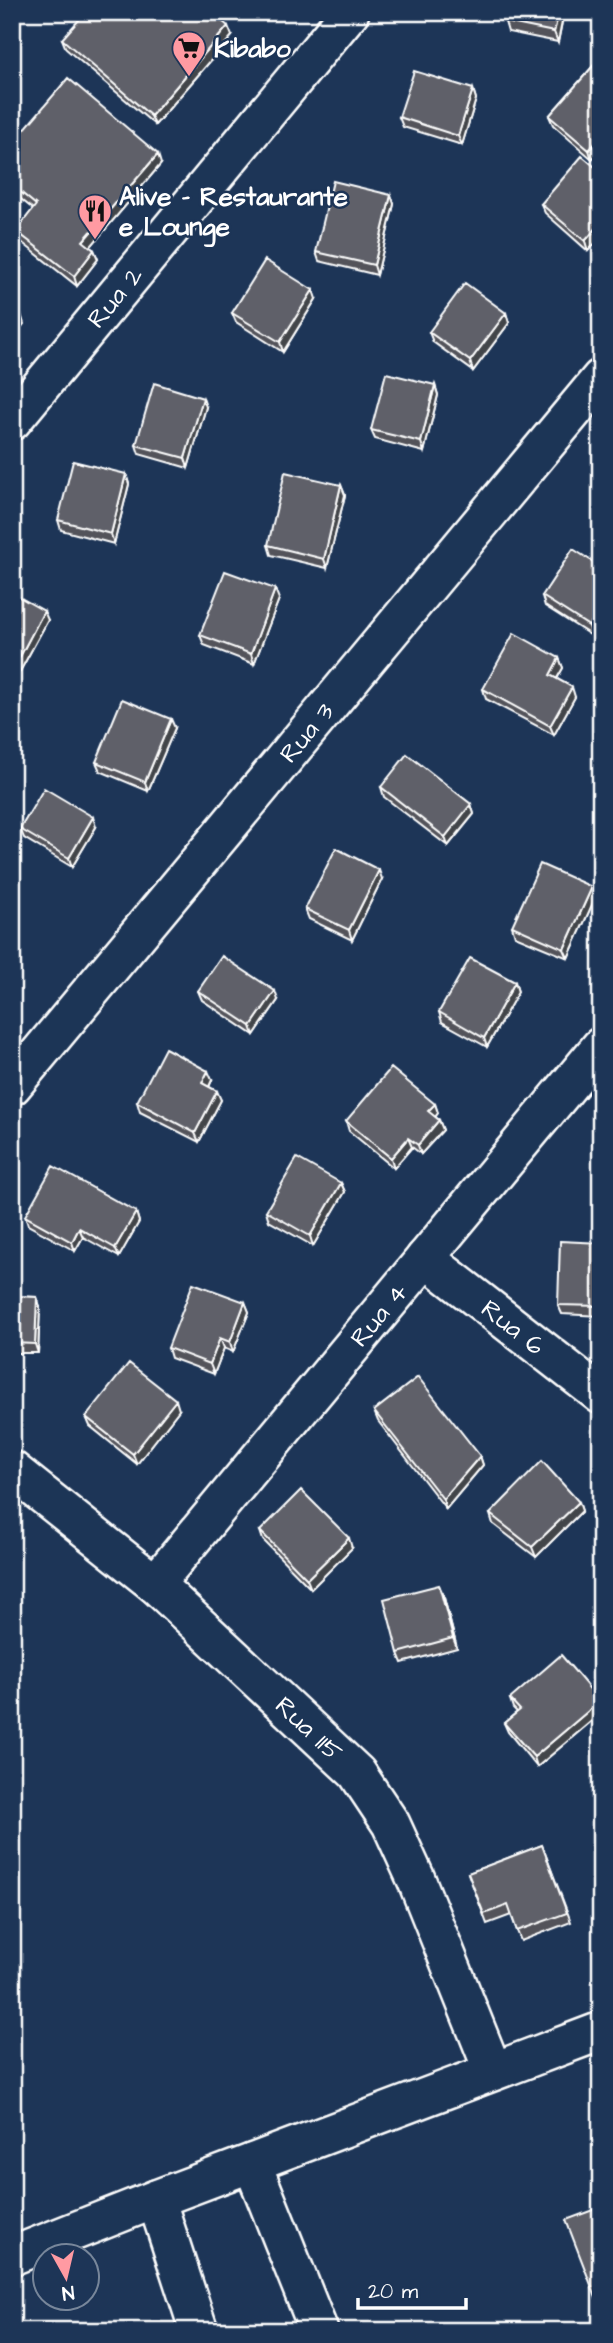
<svg xmlns="http://www.w3.org/2000/svg" width="613" height="2343" font-family="'Architects Daughter',sans-serif">
<style>
.lines{fill:none;stroke-linecap:round;stroke-linejoin:round}
.minor-casing{stroke:#fff;stroke-width:42}
.minor{stroke:#1d3557;stroke-width:37}
.wall{fill:#52535a;stroke:#fff;stroke-width:2}
.shaded-wall{fill:#42444a;stroke:#fff;stroke-width:2}
.building{fill:#5f6169;stroke:#fff;stroke-width:2}
.labels{text-anchor:middle;stroke-width:5;stroke-linejoin:round;paint-order:stroke}
.poi-label{font-size:26px;font-weight:bold;fill:#fff;stroke:#1d3557;text-anchor:start}
.street-label{font-size:26px;fill:#fff;stroke:#1d3557}
</style>
<rect width="100%" height="100%" fill="#1d3557"/>
<filter id="ink" filterUnits="userSpaceOnUse"><feTurbulence type="fractalNoise" baseFrequency=".0143" numOctaves="2"/><feDisplacementMap in="SourceGraphic" scale="14" xChannelSelector="R" yChannelSelector="G"/><feConvolveMatrix kernelMatrix="1 2 1 2 8 2 1 2 1" color-interpolation-filters="sRGB"/></filter>
<g filter="url(#ink)">
<g class="lines">
<!-- minor casing -->
<g class="minor-casing">
<g id="minor">
<path id="s1" d="M12,421L350,12"/>
<path id="s2" d="M12,1086L601,378"/>
<path id="s3" d="M425,1258L601,1395"/>
<path id="s4" d="M12,1470L155,1584L357,1773L391,1824L416,1879L493,2071"/>
<path id="s5" d="M155,1584L601,1046"/>
<path d="M252,2163L319,2331"/>
<path d="M156,2199L199,2331"/>
<path d="M12,2256L156,2199L601,2031"/>
</g>
</g>
<!-- minor -->
<use href="#minor" class="minor"/>
</g>
<!-- wall -->
<path class="wall" d="M507,12H564L558,42L508,32L505,22Z
M232,36L155,125L66,49L62,39Z
M601,57V150L592,159L553,125L549,116Z
M473,89L476,99L462,145L403,127L399,117Z
M12,144L161,164L90,247L94,250L98,259L77,286L20,241L16,231L33,209L12,192Z
M601,172V237L588,251L545,213L541,204Z
M391,195L394,204L377,275L319,261L316,252Z
M316,299L283,352L236,322L232,313Z
M506,313L509,323L473,371L433,342L429,332Z
M435,385L438,395L424,452L375,439L371,430Z
M206,407L188,468L139,454L136,445Z
M126,474L129,484L114,544L61,530L58,520Z
M341,485L345,495L327,568L271,555L268,545Z
M601,567V622L592,636L545,606L542,596Z
M12,593L48,620L18,675L12,672Z
M279,599L254,664L204,645L200,635Z
M559,658L563,668L557,679L575,697L554,735L486,699L483,689Z
M175,728L148,791L100,771L96,762Z
M381,787L471,804L474,814L448,846L384,797Z
M96,827L72,867L24,838L20,829Z
M382,879L352,940L309,919L305,909Z
M596,896L568,958L515,936L512,926Z
M515,982L518,992L487,1047L442,1022L439,1012Z
M198,991L278,1000L254,1035L202,1000Z
M212,1080L209,1087L221,1100L199,1142L140,1112L137,1102Z
M435,1104L438,1113L435,1117L439,1120L443,1130L421,1154L412,1147L394,1168L349,1131L346,1121Z
M341,1183L345,1192L313,1246L269,1221L266,1211Z
M136,1212L139,1222L119,1257L83,1237L75,1251L28,1225L25,1216Z
M601,1243V1316L562,1314L558,1305Z
M12,1296L37,1297L40,1307L38,1353H12Z
M245,1302L249,1312L233,1352L224,1348L214,1374L171,1358L168,1348Z
M179,1410L137,1464L90,1426L86,1417Z
M374,1411L480,1456L483,1465L446,1509L378,1421Z
M579,1502L582,1511L536,1557L493,1524L490,1514Z
M260,1531L352,1548L311,1589L263,1540Z
M443,1594L457,1648L402,1663L398,1653Z
M510,1699L600,1701L601,1713L537,1767L508,1732L504,1723L517,1712L513,1708Z
M542,1845L571,1922L521,1941L511,1915L487,1924L468,1873Z
M12,2078L16,2087L12,2089Z"/>
<!-- shaded-wall -->
<path class="shaded-wall" d="M559,12H564L558,42L554,32Z
M228,26L232,36L155,125L151,116Z
M473,89L476,99L462,145L458,136Z
M601,137V150L592,159L589,150Z
M158,154L161,164L87,251L83,241Z
M391,195L394,204L377,275L374,265Z
M601,223V237L588,251L585,241Z
M94,250L98,259L77,286L74,276Z
M313,290L316,299L283,352L280,342Z
M506,313L509,323L473,371L470,361Z
M21,314L24,324L12,339V325Z
M435,385L438,395L424,452L421,442Z
M203,398L206,407L188,468L185,458Z
M126,474L129,484L114,544L111,534Z
M341,485L345,495L327,568L324,559Z
M275,589L279,599L254,664L251,654Z
M601,607V622L592,636L589,626Z
M44,611L48,620L18,675L15,666Z
M559,658L563,668L553,685L550,675Z
M572,687L575,697L554,735L550,726Z
M171,719L175,728L148,791L145,782Z
M471,804L474,814L448,846L445,837Z
M93,817L96,827L72,867L69,858Z
M379,870L382,879L352,940L349,930Z
M592,887L596,896L568,958L564,949Z
M515,982L518,992L487,1047L484,1038Z
M275,991L278,1000L254,1035L251,1026Z
M208,1071L212,1080L206,1093L202,1083Z
M217,1091L221,1100L199,1142L195,1133Z
M435,1104L438,1113L432,1121L428,1111Z
M439,1120L443,1130L421,1154L418,1145Z
M408,1138L412,1147L394,1168L391,1158Z
M341,1183L345,1192L313,1246L310,1236Z
M136,1212L139,1222L119,1257L115,1248Z
M79,1228L83,1237L75,1251L72,1242Z
M37,1297L40,1307L38,1353L35,1344Z
M245,1302L249,1312L233,1352L230,1342Z
M220,1338L224,1348L214,1374L210,1364Z
M176,1400L179,1410L137,1464L133,1454Z
M480,1456L483,1465L446,1509L443,1499Z
M579,1502L582,1511L536,1557L532,1547Z
M349,1538L352,1548L311,1589L307,1579Z
M439,1585L443,1594L457,1648L453,1638Z
M600,1701L601,1713L537,1767L534,1757Z"/>
<!-- building -->
<path class="building" d="M86,12H211L228,26L151,116L62,39Z
M507,12H559L554,32L505,22Z
M601,57V137L589,150L549,116Z
M414,71L473,89L458,136L399,117Z
M68,78L158,154L83,241L94,250L74,276L16,231L36,205L12,185V144Z
M582,156L601,172V223L585,241L541,204Z
M333,181L391,195L374,265L316,252Z
M265,260L313,290L280,342L232,313Z
M465,283L506,313L470,361L429,332Z
M12,308L21,314L12,325Z
M386,373L435,385L421,442L371,430Z
M154,383L203,398L185,458L136,445Z
M73,461L126,474L111,534L58,520Z
M285,472L341,485L324,559L268,545Z
M573,549L601,567V607L589,626L542,596Z
M225,571L275,589L251,654L200,635Z
M12,593L44,611L15,666L12,664Z
M514,633L559,658L550,675L572,687L550,726L483,689Z
M122,699L171,719L145,782L96,762Z
M407,754L471,804L445,837L381,787Z
M44,788L93,817L69,858L20,829Z
M336,848L379,870L349,930L305,909Z
M540,864L592,887L564,949L512,926Z
M222,956L275,991L251,1026L198,991Z
M470,958L515,982L484,1038L439,1012Z
M165,1048L208,1071L202,1083L217,1091L195,1133L137,1102Z
M391,1068L435,1104L428,1111L439,1120L418,1145L408,1138L391,1158L346,1121Z
M297,1158L341,1183L310,1236L266,1211Z
M53,1166L136,1212L115,1248L79,1228L72,1242L25,1216Z
M560,1241L601,1243V1306L558,1305Z
M193,1283L245,1302L230,1342L220,1338L210,1364L168,1348Z
M12,1296L37,1297L35,1344L12,1343Z
M129,1363L176,1400L133,1454L86,1417Z
M418,1377L480,1456L443,1499L374,1411Z
M542,1461L579,1502L532,1547L490,1514Z
M301,1490L349,1538L307,1579L260,1531Z
M601,1552V1578L593,1555Z
M439,1585L453,1638L398,1653L384,1599Z
M561,1655L600,1701L534,1757L504,1723L520,1710L510,1699Z
M542,1845L567,1913L517,1931L508,1905L484,1914L468,1873Z
M601,2207V2302L598,2303L566,2220Z"/>
</g>
<!-- icons -->
<defs>
<g id="supermarket-pin" transform="scale(1.75)"><path d="M0 17L-7.5 6A9.5 9.5 0 1 1 7.5 6Z" fill="#ff9aa2" stroke="#1d3557"/><path d="M-6-5.5h2.5l.6 2H6L4.5 2H-2.5L-4.4-4H-6ZM-1.5 3.2a1.3 1.3 0 1 0 .1 0ZM3 3.2a1.3 1.3 0 1 0 .1 0Z" fill="#111"/></g>
<g id="restaurant-pin" transform="scale(1.75)"><path d="M0 17L-7.5 6A9.5 9.5 0 1 1 7.5 6Z" fill="#ff9aa2" stroke="#1d3557"/><path d="M-5-6h1v4h1v-4h1v4h1v-4h1v5L-1.5 .5V6h-2V.5L-5-1ZM5-6V6H3V1.5H1.5Q1.5-4 5-6Z" fill="#111"/></g>
</defs>
<g fill-rule="evenodd">
<use href="#supermarket-pin" x="189" y="48"/>
<use href="#restaurant-pin" x="95" y="211"/>
</g>
<g class="labels">
<!-- poi labels -->
<g class="poi-label">
<text x="214" y="57">Kibabo</text>
<text x="119" y="205">Alive - Restaurante<tspan x="119" dy="30">e Lounge</tspan></text>
</g>
<!-- street labels -->
<g class="street-label">
<text dy="9" stroke="none"><textPath href="#s1" startOffset="161">Rua 2</textPath></text>
<text dy="9" stroke="none"><textPath href="#s2" startOffset="460">Rua 3</textPath></text>
<text dy="9" stroke="none"><textPath href="#s5" startOffset="350">Rua 4</textPath></text>
<text dy="9" stroke="none"><textPath href="#s3" startOffset="112">Rua 6</textPath></text>
<text dy="9" stroke="none"><textPath href="#s4" startOffset="394">Rua 115</textPath></text>
</g>
</g>
<!-- margin -->
<rect width="613" height="2343" fill="none" stroke="#1d3557" stroke-width="42"/>
<rect x="21" y="21" width="571" height="2301" fill="none" stroke="#fff" stroke-width="2.5" filter="url(#ink)"/>
<!-- north arrow -->
<g transform="translate(66 2277) rotate(172)"><circle r="33" fill="#1d3557" stroke="#77869a" stroke-width="2"/>
<path d="M0-5L12 26L0 18L-12 26Z" fill="#ff9aa2"/>
<text y="-10" font-size="19" font-weight="bold" text-anchor="middle" fill="#ffffff">N</text>
</g>
<!-- scale -->
<path d="M358 2298v10h108v-10" fill="none" stroke="#ffffff" stroke-width="3.5"/>
<text x="368" y="2298" font-size="21" fill="#ffffff" stroke="#1d3557" stroke-width="5" paint-order="stroke">20 m</text>
</svg>
